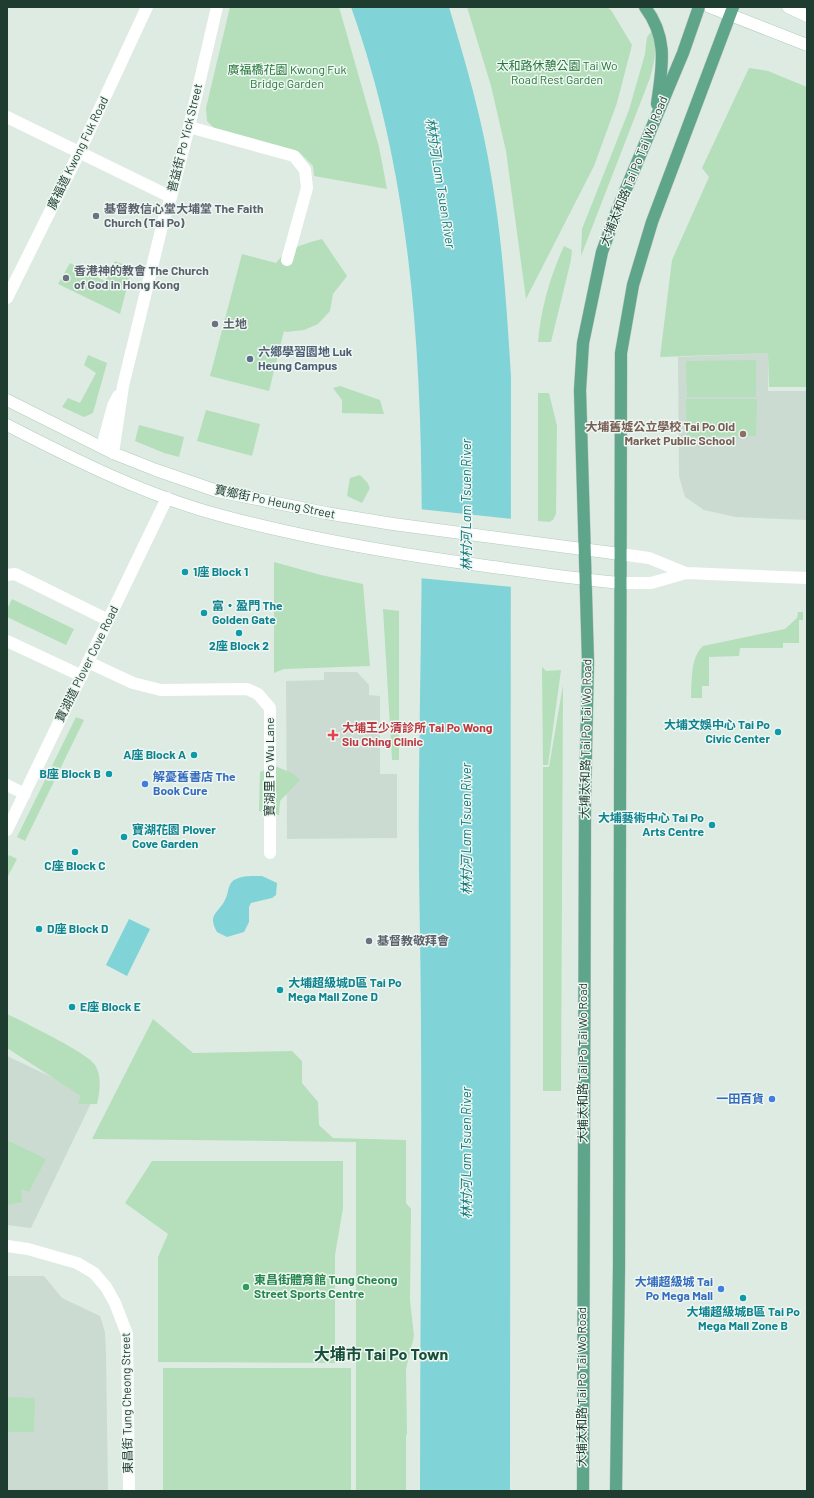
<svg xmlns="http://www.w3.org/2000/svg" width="814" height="1498" font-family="Barlow,'Noto Sans TC',sans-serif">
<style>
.built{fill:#ccdbd2}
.green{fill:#b4dfba}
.water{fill:#80d3d6}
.pier{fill:#deebe3}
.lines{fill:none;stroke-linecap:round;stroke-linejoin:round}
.secondary-casing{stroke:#b0ccbe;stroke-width:13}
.primary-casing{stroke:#c0c8c5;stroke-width:13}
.minor{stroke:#fff;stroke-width:12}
.tertiary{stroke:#fff;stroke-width:12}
.secondary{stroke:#fff;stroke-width:12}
.primary{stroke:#5ea58a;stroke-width:12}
.worship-dot{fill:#6b7280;stroke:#eef7f2;stroke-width:1.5}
.service-dot{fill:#5c6f8a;stroke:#eef7f2;stroke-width:1.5}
.education-dot{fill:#8d6e63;stroke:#eef7f2;stroke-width:1.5}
.culture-dot{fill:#0f9aa8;stroke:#eef7f2;stroke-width:1.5}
.health-dot{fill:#e0444e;stroke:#eef7f2;stroke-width:1.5}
.shop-dot{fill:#3f7fe0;stroke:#eef7f2;stroke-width:1.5}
.leisure-dot{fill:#2e9e5b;stroke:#eef7f2;stroke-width:1.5}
.labels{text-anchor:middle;stroke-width:3;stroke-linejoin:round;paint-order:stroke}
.park-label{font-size:12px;fill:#25763a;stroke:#eef7f2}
.street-label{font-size:12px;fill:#1e3c30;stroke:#eef7f2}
.worship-label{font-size:12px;font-weight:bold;fill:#5b616d;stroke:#eef7f2;text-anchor:start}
.service-label{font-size:12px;font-weight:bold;fill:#4e5e75;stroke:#eef7f2;text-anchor:start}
.education-label{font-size:12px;font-weight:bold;fill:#785e54;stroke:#eef7f2;text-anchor:end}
.culture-label{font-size:12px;font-weight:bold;fill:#0d838f;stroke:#eef7f2;text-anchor:start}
.health-label{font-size:12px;font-weight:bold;fill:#be3a42;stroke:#eef7f2;text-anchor:start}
.shop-label{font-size:12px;font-weight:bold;fill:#366cbe;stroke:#eef7f2;text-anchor:end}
.leisure-label{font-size:12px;font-weight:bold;fill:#27864d;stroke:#eef7f2;text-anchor:start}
.water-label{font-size:13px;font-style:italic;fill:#13787d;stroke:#eef7f2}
.district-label{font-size:16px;font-weight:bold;fill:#184f3b;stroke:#eef7f2}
</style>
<rect width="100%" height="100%" fill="#deebe3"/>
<!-- built -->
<path class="built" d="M768,353V391H807V520L735,517L704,510L685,497L679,476L678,357Z
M324,672H357L369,685V695L380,696V774H397V838L287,839L286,681L324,680Z
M7,1056L94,1097L31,1228L7,1225Z
M7,1276H44L62,1298L100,1316L105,1332L106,1354L108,1491H7Z"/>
<!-- green -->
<path class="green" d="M230,7H339L379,147L387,189L314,176L313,166L299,152L214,128L207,121L206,108Z
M467,7H607L611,10L632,45L617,103L594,166L526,299L506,151L491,86Z
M651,32C659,46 654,63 650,78L581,256L582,229L629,110L645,54L647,37Z
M749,68L768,71L807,87V387H769L768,353L660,357L672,260L709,177L702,168Z
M322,239L347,276L333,294L330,311L318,324L304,330L286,332L284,331L269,391L210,376L242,254L276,263C287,248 304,244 322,239Z
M564,246L572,250L571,260L551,342H538C541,308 550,277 564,246Z
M115,261L132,268L120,314L58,284L70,263L105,281Z
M88,355L107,363L93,413L84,417L62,407L68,398L80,403L96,373L84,365Z
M756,360V397H687L686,361Z
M340,386L380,400L384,414L342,413V400L333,388Z
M538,393H549L557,426L556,514L553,520L549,522L538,521Z
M686,399H757L756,436L687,437Z
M206,410L260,424L252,456L197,441Z
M139,425L184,437L179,457L164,453L135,441Z
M360,475L367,482L370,488L362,503L347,496L350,478Z
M274,562L321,575L363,584L370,666L284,669L274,673Z
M12,599L74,629L66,645L7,617V609Z
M383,609L399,611V760H392Z
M798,612H803V620H799V643H783V648H740L739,656L709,657V686H702V698H691C692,681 690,658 703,646L785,629L797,618Z
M542,667L546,671L561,670L548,765H543Z
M563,685L561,1091H543V767H549Z
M76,717L84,720L25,841L17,837Z
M275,766L294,774L300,780L280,801L279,815L259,811L260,772Z
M9,855L17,859L7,878V859Z
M7,1014C23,1022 88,1053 95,1065C102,1076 100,1091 97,1104H78L81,1096L7,1048Z
M153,1019L193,1053L292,1051L302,1061V1083L318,1102L319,1125L333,1138L406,1140V1203L411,1209L410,1300L414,1336L406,1369L407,1435L406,1434V1491H356V1142L92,1139Z
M7,1140L46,1159L29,1192L21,1189L22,1202L7,1205Z
M152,1161H343V1208L335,1255V1363L158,1362V1257L168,1234L125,1203Z
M163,1368H351V1491H163Z
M7,1397L35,1398L34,1432H7Z"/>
<!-- water -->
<path class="water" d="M351,7H449C466,64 483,122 492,181C503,246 507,312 511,377L510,1491H420C420,1339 422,1186 421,1034C421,954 418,874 419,794C420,532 441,258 351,7Z
M262,876L277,883L276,895L272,898L251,903L249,907V922L244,932L227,937L217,932C207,914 218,914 225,900C229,893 227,885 234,880C242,875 253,876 262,876Z
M129,919L150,929L127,976L106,965Z"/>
<!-- pier -->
<path class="pier" d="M419,509L513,519L512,587L419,578Z"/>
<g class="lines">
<!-- secondary casing -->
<g class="secondary-casing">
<path id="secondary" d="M710,7L807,45
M788,7L807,16
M7,400L113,453L156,470L217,491L326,513L393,524L620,554
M7,425C75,460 145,495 219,515C307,539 396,554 486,566C531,572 575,579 620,583"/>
</g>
<!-- primary casing -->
<g class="primary-casing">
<path id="primary" d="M645,7C669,39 662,67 657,104
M583,1491L585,799L588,661L580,390L583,343L602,252L618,208L683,53L699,7
M616,1491L619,1267L621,353L633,285L652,222L733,7"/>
</g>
<!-- minor -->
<path class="minor" d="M189,127L294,156L305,170L307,188L287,260
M171,197L189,127L217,7
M7,575L15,574L108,620
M7,641L82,676
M88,662L133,683L161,690L247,689L258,694L270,708V853
M7,785L25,794
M7,1246L28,1249L77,1263L94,1273L106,1287L115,1303L127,1334L129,1491"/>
<!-- tertiary -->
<path class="tertiary" d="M7,117L171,197L164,218L123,386L113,453
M7,298L79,153L147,7
M102,447L113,406L118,396
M620,554L649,558L686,573
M620,583H651L686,573L807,578
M7,830L167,498"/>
<!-- secondary -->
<use href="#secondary" class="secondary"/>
<!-- primary -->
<use href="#primary" class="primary"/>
</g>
<!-- markers -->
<g class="worship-dot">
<circle cx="96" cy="216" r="4"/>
<circle cx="66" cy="278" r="4"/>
<circle cx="215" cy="324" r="4"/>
<circle cx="369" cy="941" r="4"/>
</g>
<circle class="service-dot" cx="250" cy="359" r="4"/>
<circle class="education-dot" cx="743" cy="434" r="4"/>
<g class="culture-dot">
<circle cx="185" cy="572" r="4"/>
<circle cx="204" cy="613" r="4"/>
<circle cx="239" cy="633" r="4"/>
<circle cx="778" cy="732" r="4"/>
<circle cx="194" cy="755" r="4"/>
<circle cx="109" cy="774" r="4"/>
<circle cx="712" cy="825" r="4"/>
<circle cx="124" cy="837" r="4"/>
<circle cx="75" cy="852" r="4"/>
<circle cx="39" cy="929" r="4"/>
<circle cx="280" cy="990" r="4"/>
<circle cx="72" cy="1007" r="4"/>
<circle cx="743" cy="1298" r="4"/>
</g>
<path class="health-dot" d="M331 729h4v4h4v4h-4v4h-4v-4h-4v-4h4z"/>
<g class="shop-dot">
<circle cx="145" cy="784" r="4"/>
<circle cx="772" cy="1099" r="4"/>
<circle cx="721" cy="1289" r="4"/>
</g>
<circle class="leisure-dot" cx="246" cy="1287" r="4"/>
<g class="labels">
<!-- park labels -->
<g class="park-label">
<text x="557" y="70">太和路休憩公園 Tai Wo<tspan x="557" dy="14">Road Rest Garden</tspan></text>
<text x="287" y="74">廣福橋花園 Kwong Fuk<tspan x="287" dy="14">Bridge Garden</tspan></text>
</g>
<!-- street labels -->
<g class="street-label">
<text transform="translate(185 138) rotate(-76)" y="4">普益街 Po Yick Street</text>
<text transform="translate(78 153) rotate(-64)" y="4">廣福道 Kwong Fuk Road</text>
<text transform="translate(634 171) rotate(-68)" y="4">大埔太和路 Tai Po Tai Wo Road</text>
<text transform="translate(275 502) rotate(12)" y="4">寶鄉街 Po Heung Street</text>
<text transform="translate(87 664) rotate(-64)" y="4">寶湖道 Plover Cove Road</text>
<text transform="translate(586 739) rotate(-89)" y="4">大埔太和路 Tai Po Tai Wo Road</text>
<text transform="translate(270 767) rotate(-90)" y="4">寶湖里 Po Wu Lane</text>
<text transform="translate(583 1063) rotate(-90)" y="4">大埔太和路 Tai Po Tai Wo Road</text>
<text transform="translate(582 1387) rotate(-90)" y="4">大埔太和路 Tai Po Tai Wo Road</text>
<text transform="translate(127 1403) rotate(-91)" y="4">東昌街 Tung Cheong Street</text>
</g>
<!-- worship labels -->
<g class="worship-label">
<text x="104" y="213">基督教信心堂大埔堂 The Faith<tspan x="104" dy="14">Church (Tai Po)</tspan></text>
<text x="74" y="275">香港神的教會 The Church<tspan x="74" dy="14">of God in Hong Kong</tspan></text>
<text x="223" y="328">土地</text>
<text x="377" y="945">基督教敬拜會</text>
</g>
<!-- service labels -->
<g class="service-label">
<text x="258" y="356">六鄉學習園地 Luk<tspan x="258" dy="14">Heung Campus</tspan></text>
</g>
<!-- education labels -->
<g class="education-label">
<text x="735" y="431">大埔舊墟公立學校 Tai Po Old<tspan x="735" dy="14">Market Public School</tspan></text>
</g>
<!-- culture labels -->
<g class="culture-label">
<text x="193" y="576">1座 Block 1</text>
<text x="212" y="610">富‧盈門 The<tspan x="212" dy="14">Golden Gate</tspan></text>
<text x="239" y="650" text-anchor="middle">2座 Block 2</text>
<text x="770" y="729" text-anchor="end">大埔文娛中心 Tai Po<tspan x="770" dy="14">Civic Center</tspan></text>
<text x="186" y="759" text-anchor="end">A座 Block A</text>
<text x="101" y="778" text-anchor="end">B座 Block B</text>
<text x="704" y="822" text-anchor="end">大埔藝術中心 Tai Po<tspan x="704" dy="14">Arts Centre</tspan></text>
<text x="132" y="834">寶湖花園 Plover<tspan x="132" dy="14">Cove Garden</tspan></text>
<text x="75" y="870" text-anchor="middle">C座 Block C</text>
<text x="47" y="933">D座 Block D</text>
<text x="288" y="987">大埔超級城D區 Tai Po<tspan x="288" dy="14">Mega Mall Zone D</tspan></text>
<text x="80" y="1011">E座 Block E</text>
<text x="743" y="1316" text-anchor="middle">大埔超級城B區 Tai Po<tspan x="743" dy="14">Mega Mall Zone B</tspan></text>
</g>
<!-- health labels -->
<g class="health-label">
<text x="342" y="732">大埔王少清診所 Tai Po Wong<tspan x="342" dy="14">Siu Ching Clinic</tspan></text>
</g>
<!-- shop labels -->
<g class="shop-label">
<text x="153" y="781" text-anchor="start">解憂舊書店 The<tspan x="153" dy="14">Book Cure</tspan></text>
<text x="764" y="1103">一田百貨</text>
<text x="713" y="1286">大埔超級城 Tai<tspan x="713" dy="14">Po Mega Mall</tspan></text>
</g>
<!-- leisure labels -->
<g class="leisure-label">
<text x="254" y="1284">東昌街體育館 Tung Cheong<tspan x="254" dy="14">Street Sports Centre</tspan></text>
</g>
<!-- water labels -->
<g class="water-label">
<text transform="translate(441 183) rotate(81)" y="5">林村河 Lam Tsuen River</text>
<text transform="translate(466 505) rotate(-90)" y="5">林村河 Lam Tsuen River</text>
<text transform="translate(466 829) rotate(-90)" y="5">林村河 Lam Tsuen River</text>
<text transform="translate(466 1153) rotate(-90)" y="5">林村河 Lam Tsuen River</text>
</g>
<!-- district labels -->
<g class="district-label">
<text x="381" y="1360">大埔市 Tai Po Town</text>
</g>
</g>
<!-- border -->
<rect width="814" height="1498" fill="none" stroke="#1e3c30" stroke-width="16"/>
</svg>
